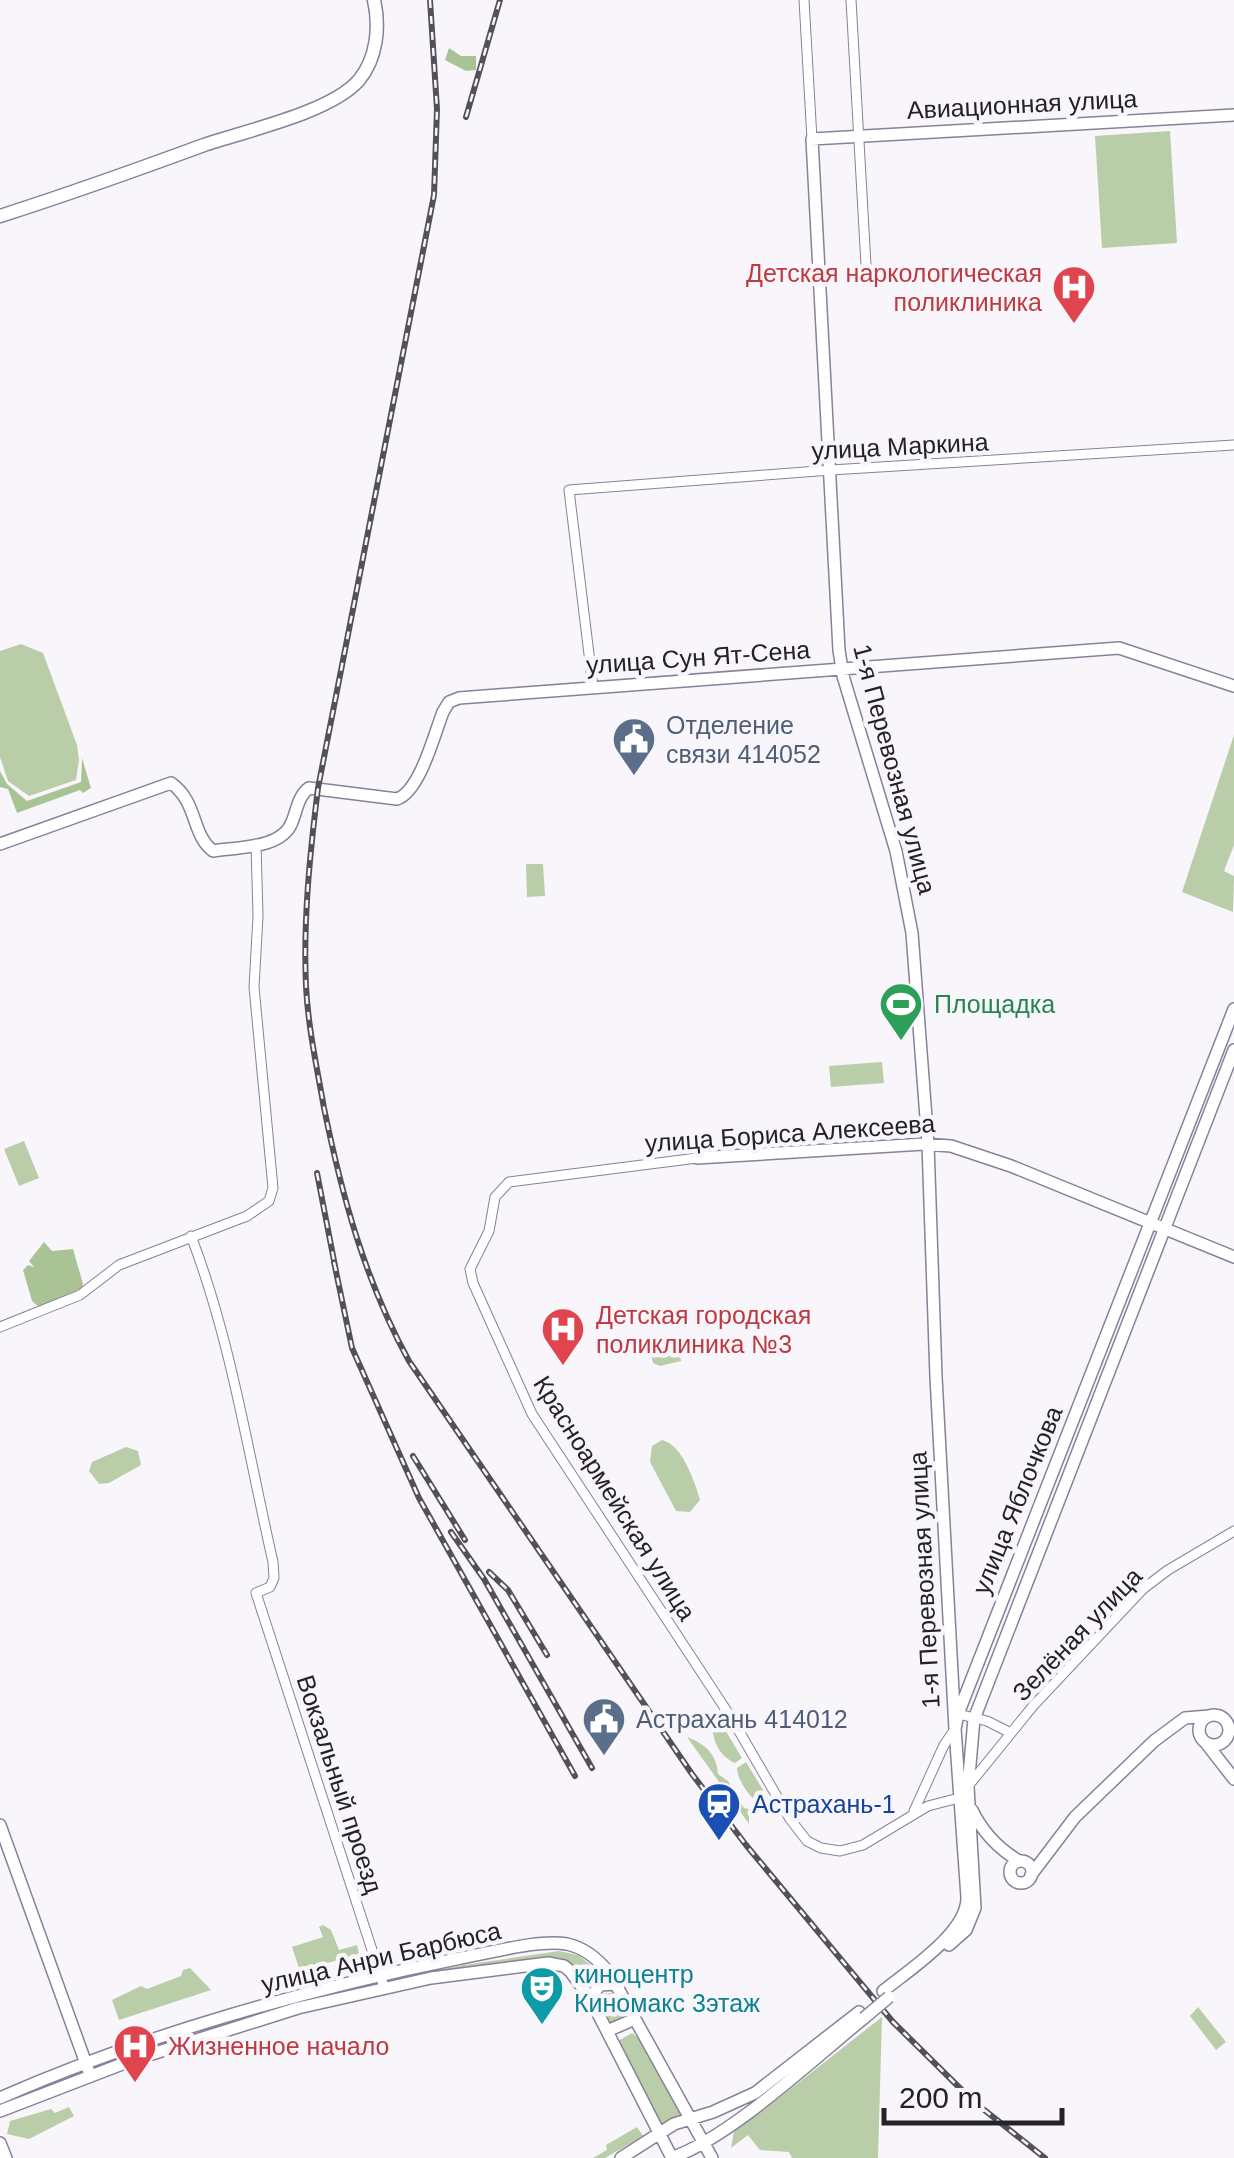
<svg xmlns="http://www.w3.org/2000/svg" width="1234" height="2158" font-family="Arial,sans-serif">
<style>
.green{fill:#bacda9}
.forest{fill:#aac394}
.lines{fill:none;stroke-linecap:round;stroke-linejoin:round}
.minor-casing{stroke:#888199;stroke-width:11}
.major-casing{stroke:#888199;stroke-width:14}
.highway-casing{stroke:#888199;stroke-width:15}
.minor{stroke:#fff;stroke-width:9}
.major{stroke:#fff;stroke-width:11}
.highway{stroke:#fff;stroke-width:12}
.rail-casing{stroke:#535059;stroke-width:6}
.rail{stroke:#f8f6fb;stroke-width:2.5;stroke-dasharray:8;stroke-linecap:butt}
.major-bridge-casing{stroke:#888199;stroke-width:14;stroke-linecap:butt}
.major-bridge{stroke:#fff;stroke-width:11}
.labels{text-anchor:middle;stroke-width:9;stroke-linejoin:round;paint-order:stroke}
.street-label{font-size:25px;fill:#24212a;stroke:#f8f6fb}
.health-label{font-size:25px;fill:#be3a42;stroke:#f8f6fb;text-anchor:start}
.service-label{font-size:25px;fill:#4e5e75;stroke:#f8f6fb;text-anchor:start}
.leisure-label{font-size:25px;fill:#27864d;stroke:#f8f6fb;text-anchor:start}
.transit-label{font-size:25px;fill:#164399;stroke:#f8f6fb;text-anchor:start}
.culture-label{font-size:25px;fill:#0d838f;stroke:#f8f6fb;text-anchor:start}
</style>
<rect width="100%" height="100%" fill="#f8f6fb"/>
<!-- green -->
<path class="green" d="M1170,131L1177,243L1102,248L1095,136Z
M21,644L43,653L77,745L79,760L76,780L29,796L8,781L0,757V651Z
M1234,735V845L1224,871L1234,876L1233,912L1182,892Z
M526,864H543L545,896L527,897Z
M882,1062L884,1083L831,1087L829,1066Z
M24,1141L39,1178L19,1186L4,1149Z
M678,1340L681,1361L660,1366L653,1363L649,1345Z
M662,1440C682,1444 695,1482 700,1500L690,1512L676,1511L650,1462L652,1446Z
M126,1447L138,1451L141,1465L109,1483L99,1484L89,1471L92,1462Z
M718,1718L742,1758L735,1763C717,1755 712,1738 712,1720Z
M687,1737C704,1743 717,1754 718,1774L728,1781L744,1808L749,1809V1824Z
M746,1762L774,1808L766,1811C753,1800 738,1784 737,1768Z
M323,1925L331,1930L339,1950L357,1945L359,1954L300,1971L292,1947L323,1937L319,1927Z
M559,1951L578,1955L606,1977L587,1987L567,1965L436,1974V1969Z
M190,1968L211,1990L119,2020L112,2000L141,1986L147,1989L181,1976L183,1970Z
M605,1993H615L627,2015L612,2025L599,2004Z
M1198,2007L1226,2042L1216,2050L1190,2016Z
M882,2017L878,2158H792L789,2152L760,2150L748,2135L731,2148L734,2131C785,2095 833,2055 882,2017Z
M632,2033L641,2040L682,2114L659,2127L618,2041Z
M69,2107L74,2116L29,2139L7,2134L10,2121L51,2109L55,2113Z
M637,2127L643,2136L605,2158H593L607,2150L606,2145Z"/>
<!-- forest -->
<path class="forest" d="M449,48L461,56H476V70L466,71L445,60Z
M82,758L91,788L83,793L80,790L17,813L8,789L0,787V771L7,784L27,801L81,782Z
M44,1242L52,1251L73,1249L83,1284L82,1290H76L78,1294L39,1307L32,1301L23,1270L28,1265L34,1267L29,1261Z"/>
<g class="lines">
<!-- minor casing -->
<g class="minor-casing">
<path id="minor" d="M804,0L812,139
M851,0L866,265
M593,687L569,490L831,470L1234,445
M697,1158L509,1182L495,1197L489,1231L470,1269L473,1283L532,1414L732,1719L790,1819L807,1841L821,1848L840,1851L863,1845L928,1806L959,1798
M191,1236C231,1340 248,1453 273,1562L274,1578L270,1587L256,1593L384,1987
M0,1327L80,1295L119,1265L247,1216L269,1201L273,1188L254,987L258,916L256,844
M958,1714L987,1721L1011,1733
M969,1785L1033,1706L1143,1589L1168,1570L1234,1531
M914,1811L944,1745L955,1729"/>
</g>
<!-- major casing -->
<g class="major-casing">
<path id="major" d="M0,844L171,783C198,802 191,834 213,851C238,847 282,849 292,822C297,810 298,796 309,788L397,799C420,791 434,735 443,712L449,702L459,698L1119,648L1234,686
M697,1158L924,1144L951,1146L1011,1166L1234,1257
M1199 1730a15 15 0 1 1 30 0a15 15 0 1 1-30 0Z
M955,1729L936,1377L928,1144L912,933L896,851L843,676L839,650L812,139L1234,115
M1206,1743L1234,1779
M972,1810C982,1831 999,1849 1019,1861
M0,1825L89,2072
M1010 1872a11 11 0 1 1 22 0a11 11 0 1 1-22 0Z
M1031,1875L1075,1817L1154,1741L1185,1718L1209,1716
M949,1945L966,1930L975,1908L968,1787L974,1719L1234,1050
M883,1991C909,1970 968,1932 967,1897L955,1729L958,1714L1234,1009
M590,1998L600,1985L616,1984
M607,2031L635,2019
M0,2098C140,2036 311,1988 461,1958C491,1953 538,1939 567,1944C586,1948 599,1960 610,1974L712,2158
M0,2111L130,2061L298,2008L431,1978L548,1963L564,1966L570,1971L590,1998L672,2158
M0,2143L6,2158
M621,2158L674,2124L713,2112L755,2093L859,2012
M671,2158C731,2137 812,2060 864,2018"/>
</g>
<!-- highway casing -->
<g class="highway-casing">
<path id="highway" d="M0,216C69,194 136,170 204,145C245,131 332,112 359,80C377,58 380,27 374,0"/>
</g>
<!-- minor -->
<use href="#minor" class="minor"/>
<!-- major -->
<use href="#major" class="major"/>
<!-- highway -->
<use href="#highway" class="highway"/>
<!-- rail casing -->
<g class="rail-casing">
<path id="rail" d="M430,0L437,109L434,195L318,788C310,853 303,920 306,986C308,1027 317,1068 324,1108C342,1196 365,1281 409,1361L692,1774L746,1845L893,2022L973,2101L1045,2158
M466,117L500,0
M317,1173L336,1271
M334,1262L352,1348L419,1498L575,1776
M413,1456L465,1540
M451,1532L484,1579L592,1768
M489,1572L508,1590L547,1655"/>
</g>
<!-- rail -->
<use href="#rail" class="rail"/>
<!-- major-bridge casing -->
<g class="major-bridge-casing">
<path id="major-bridge" d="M864,2018L889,1997"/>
</g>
<!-- major-bridge -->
<use href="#major-bridge" class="major-bridge"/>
</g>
<!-- icons -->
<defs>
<g id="hospital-pin" transform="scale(2.25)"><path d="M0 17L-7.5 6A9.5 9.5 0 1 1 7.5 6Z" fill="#e0444e" stroke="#f8f6fb"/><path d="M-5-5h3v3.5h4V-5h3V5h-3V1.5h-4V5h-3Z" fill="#fff"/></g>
<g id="civic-pin" transform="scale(2.25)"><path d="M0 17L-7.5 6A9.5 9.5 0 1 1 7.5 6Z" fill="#5c6f8a" stroke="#f8f6fb"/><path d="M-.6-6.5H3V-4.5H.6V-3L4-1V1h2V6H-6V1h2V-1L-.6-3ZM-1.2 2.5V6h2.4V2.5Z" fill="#fff"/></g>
<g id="stadium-pin" transform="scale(2.25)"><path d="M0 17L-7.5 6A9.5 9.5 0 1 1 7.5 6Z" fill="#2e9e5b" stroke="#f8f6fb"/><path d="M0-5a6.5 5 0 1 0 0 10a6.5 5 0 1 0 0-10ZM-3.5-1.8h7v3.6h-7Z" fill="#fff"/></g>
<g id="station-pin" transform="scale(2.25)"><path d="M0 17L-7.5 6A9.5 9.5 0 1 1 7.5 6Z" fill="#1a4fb4" stroke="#f8f6fb"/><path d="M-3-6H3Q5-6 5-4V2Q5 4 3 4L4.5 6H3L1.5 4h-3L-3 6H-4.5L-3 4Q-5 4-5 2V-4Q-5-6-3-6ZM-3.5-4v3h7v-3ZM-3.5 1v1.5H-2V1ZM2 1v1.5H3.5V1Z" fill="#fff"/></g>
<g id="theatre-pin" transform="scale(2.25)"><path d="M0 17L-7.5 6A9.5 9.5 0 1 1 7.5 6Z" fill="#0f9aa8" stroke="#f8f6fb"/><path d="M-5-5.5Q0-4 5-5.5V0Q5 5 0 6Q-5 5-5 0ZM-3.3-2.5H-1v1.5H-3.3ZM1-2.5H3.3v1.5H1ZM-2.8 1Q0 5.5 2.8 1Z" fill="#fff"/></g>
</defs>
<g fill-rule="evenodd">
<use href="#hospital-pin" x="1074" y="287"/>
<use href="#civic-pin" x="634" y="739"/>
<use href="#stadium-pin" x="901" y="1004"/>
<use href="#hospital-pin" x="563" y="1329"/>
<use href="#civic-pin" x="604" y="1719"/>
<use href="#station-pin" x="719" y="1804"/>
<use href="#theatre-pin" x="542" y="1988"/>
<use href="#hospital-pin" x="135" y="2046"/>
</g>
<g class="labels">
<!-- street labels -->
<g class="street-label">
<text transform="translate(1022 104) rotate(-3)" y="9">Авиационная улица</text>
<text transform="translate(900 446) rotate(-3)" y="9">улица Маркина</text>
<text transform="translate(698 657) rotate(-4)" y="9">улица Сун Ят-Сена</text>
<text transform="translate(895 769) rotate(75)" y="9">1-я Перевозная улица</text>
<text transform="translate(790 1133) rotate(-4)" y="9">улица Бориса Алексеева</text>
<text transform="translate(615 1498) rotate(58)" y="9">Красноармейская улица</text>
<text transform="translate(1017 1500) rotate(-68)" y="9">улица Яблочкова</text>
<text transform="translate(924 1580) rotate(-93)" y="9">1-я Перевозная улица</text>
<text transform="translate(1077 1634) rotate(-46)" y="9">Зелёная улица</text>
<text transform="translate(340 1784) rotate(72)" y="9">Вокзальный проезд</text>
<text transform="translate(381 1957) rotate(-13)" y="9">улица Анри Барбюса</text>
</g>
<!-- health labels -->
<g class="health-label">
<text x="1042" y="282" text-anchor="end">Детская наркологическая<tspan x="1042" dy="29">поликлиника</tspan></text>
<text x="596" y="1324">Детская городская<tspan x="596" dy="29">поликлиника №3</tspan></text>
<text x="168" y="2055">Жизненное начало</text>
</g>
<!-- service labels -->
<g class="service-label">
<text x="666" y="734">Отделение<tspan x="666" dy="29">связи 414052</tspan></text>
<text x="636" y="1728">Астрахань 414012</text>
</g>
<!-- leisure labels -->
<g class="leisure-label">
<text x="934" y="1013">Площадка</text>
</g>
<!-- transit labels -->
<g class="transit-label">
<text x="752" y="1813">Астрахань-1</text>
</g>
<!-- culture labels -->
<g class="culture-label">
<text x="574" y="1983">киноцентр<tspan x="574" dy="29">Киномакс 3этаж</tspan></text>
</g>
</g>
<!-- scale -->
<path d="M884 2108v15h178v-15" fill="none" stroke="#24212a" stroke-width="5"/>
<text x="899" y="2108" font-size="30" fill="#24212a" stroke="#f8f6fb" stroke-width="8" paint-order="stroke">200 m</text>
</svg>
